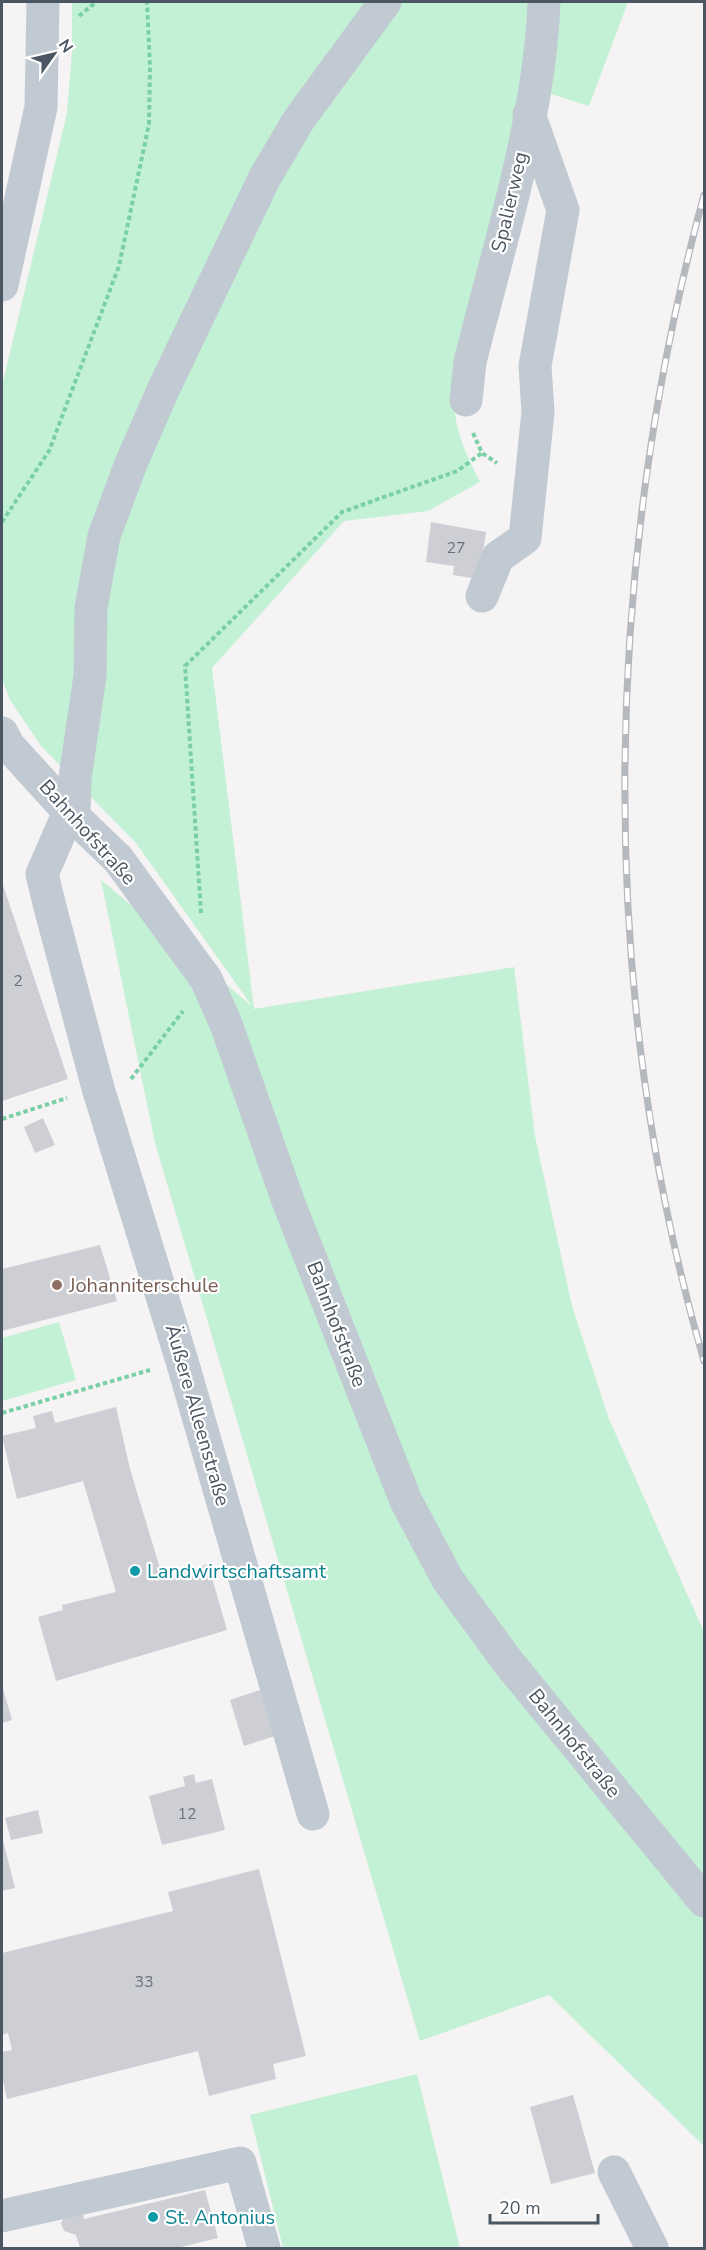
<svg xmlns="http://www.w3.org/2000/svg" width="706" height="2250" font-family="'Nunito Sans',sans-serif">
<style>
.green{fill:#c3f1d5}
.building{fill:#cdcfd5}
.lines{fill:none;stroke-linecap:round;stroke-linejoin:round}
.path{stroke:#7ad0a6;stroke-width:4;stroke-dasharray:4.5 3;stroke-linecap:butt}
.minor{stroke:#c1cad2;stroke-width:33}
.rail-casing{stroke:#b5b8bd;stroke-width:7}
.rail{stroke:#fff;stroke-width:4.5;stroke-dasharray:14;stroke-linecap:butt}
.education-dot{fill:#8d6e63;stroke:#fff;stroke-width:2}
.culture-dot{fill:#0f9aa8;stroke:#fff;stroke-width:2}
.labels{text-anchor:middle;stroke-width:4.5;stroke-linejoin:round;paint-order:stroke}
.number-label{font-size:16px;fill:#6b747e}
.street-label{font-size:20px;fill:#4a5661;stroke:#fff}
.education-label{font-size:20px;fill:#785e54;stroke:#fff;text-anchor:start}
.culture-label{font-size:20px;fill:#0d838f;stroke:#fff;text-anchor:start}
</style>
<rect width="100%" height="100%" fill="#f5f3f3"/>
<!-- green -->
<path class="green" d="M72,2H628L589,106L525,86L454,386C453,428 462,445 480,482L428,511L344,521L212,668L254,1009L514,967L535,1136L572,1306L609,1419L704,1632V2146L549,1995L420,2041L155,1143L101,880L252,1006L136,843L41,746L10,700L2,679V386L67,113L72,52Z
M59,1322L76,1380L2,1401V1338Z
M417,2074L460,2248H283L250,2115Z"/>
<!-- building -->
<path class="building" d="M431,522L486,532L479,579L453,575L454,566L426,562Z
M2,882L68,1079L2,1101Z
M43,1118L55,1145L35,1153L24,1127Z
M100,1245L117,1301L2,1331V1269Z
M116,1407L130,1469L163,1578L208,1564L227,1630L56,1681L38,1617L63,1610L62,1605L116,1592L83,1481L17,1499L2,1436L36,1428L33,1416L52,1411L55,1423Z
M2,1685L12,1720L2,1723Z
M260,1690L275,1736L244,1746L230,1700Z
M194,1774L196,1783L212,1779L225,1830L162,1845L149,1796L185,1786L183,1777Z
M38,1810L43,1833L11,1840L5,1818Z
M2,1836L15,1888L2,1891Z
M259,1869L306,2056L273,2064L276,2079L209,2096L198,2051L7,2099L2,2076V2052L12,2050L8,2033L2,2035V1953L173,1911L168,1892Z
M573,2095L595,2173L551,2184L530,2107Z
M205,2190L218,2238L177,2248H80L76,2235L64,2231L61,2223L66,2214L76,2211L83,2215L84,2219Z"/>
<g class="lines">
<!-- path -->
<path class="path" d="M79,16L96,2
M473,433L482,453L497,463
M2,522L49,451L119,266L149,124L150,67L147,2
M201,913L185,666L342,512L457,471L482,453
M131,1079L183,1011
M2,1119L67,1098
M2,1413L150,1370"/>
<!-- minor -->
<path class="minor" d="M2,285L41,107L43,2
M466,400L470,362C498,249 540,118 544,2
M482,596L498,557L525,538L538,412L535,366L563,210L529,114
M2,733L9,746L69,812L118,859L206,979L226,1024L288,1201L406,1501L448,1580L508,1662L704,1901
M69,812L42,874L50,907L98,1088L182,1361L313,1814
M74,815L75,778L90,676L91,608L104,536L130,466L163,390L265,177L298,121L385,2
M614,2172L652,2248
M2,2216L240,2163L264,2248"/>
<!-- rail casing -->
<g class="rail-casing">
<path id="rail" d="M704,195C602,571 595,986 704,1361"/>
</g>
<!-- rail -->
<use href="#rail" class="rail"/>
</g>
<!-- markers -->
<circle class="education-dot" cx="57" cy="1285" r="6"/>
<g class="culture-dot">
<circle cx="135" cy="1571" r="6"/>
<circle cx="153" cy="2217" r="6"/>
</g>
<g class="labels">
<!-- number labels -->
<g class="number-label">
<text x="456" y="553">27</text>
<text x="18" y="986">2</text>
<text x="187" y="1819">12</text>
<text x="144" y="1987">33</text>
</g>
<!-- street labels -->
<g class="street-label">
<text transform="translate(509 202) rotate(-77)" y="7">Spalierweg</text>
<text transform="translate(88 832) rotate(48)" y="7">Bahnhofstraße</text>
<text transform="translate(337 1324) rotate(69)" y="7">Bahnhofstraße</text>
<text transform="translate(198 1415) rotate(74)" y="7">Äußere Alleenstraße</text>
<text transform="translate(575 1743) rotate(51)" y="7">Bahnhofstraße</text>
</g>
<!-- education labels -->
<g class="education-label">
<text x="69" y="1292">Johanniterschule</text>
</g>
<!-- culture labels -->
<g class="culture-label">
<text x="147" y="1578">Landwirtschaftsamt</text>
<text x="165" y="2224">St. Antonius</text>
</g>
</g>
<!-- border -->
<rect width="706" height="2250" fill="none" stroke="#4a5661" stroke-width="6"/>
<!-- north arrow -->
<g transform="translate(54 54) rotate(56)" stroke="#ffffff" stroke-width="4.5" paint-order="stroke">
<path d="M0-4.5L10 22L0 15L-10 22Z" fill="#4a5661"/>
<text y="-9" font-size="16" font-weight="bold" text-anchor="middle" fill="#4a5661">N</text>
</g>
<!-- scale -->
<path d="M490 2214v9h108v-9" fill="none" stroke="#4a5661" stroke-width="3"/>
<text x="499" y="2214" font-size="18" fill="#4a5661" stroke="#ffffff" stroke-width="4.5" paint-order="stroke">20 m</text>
</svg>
